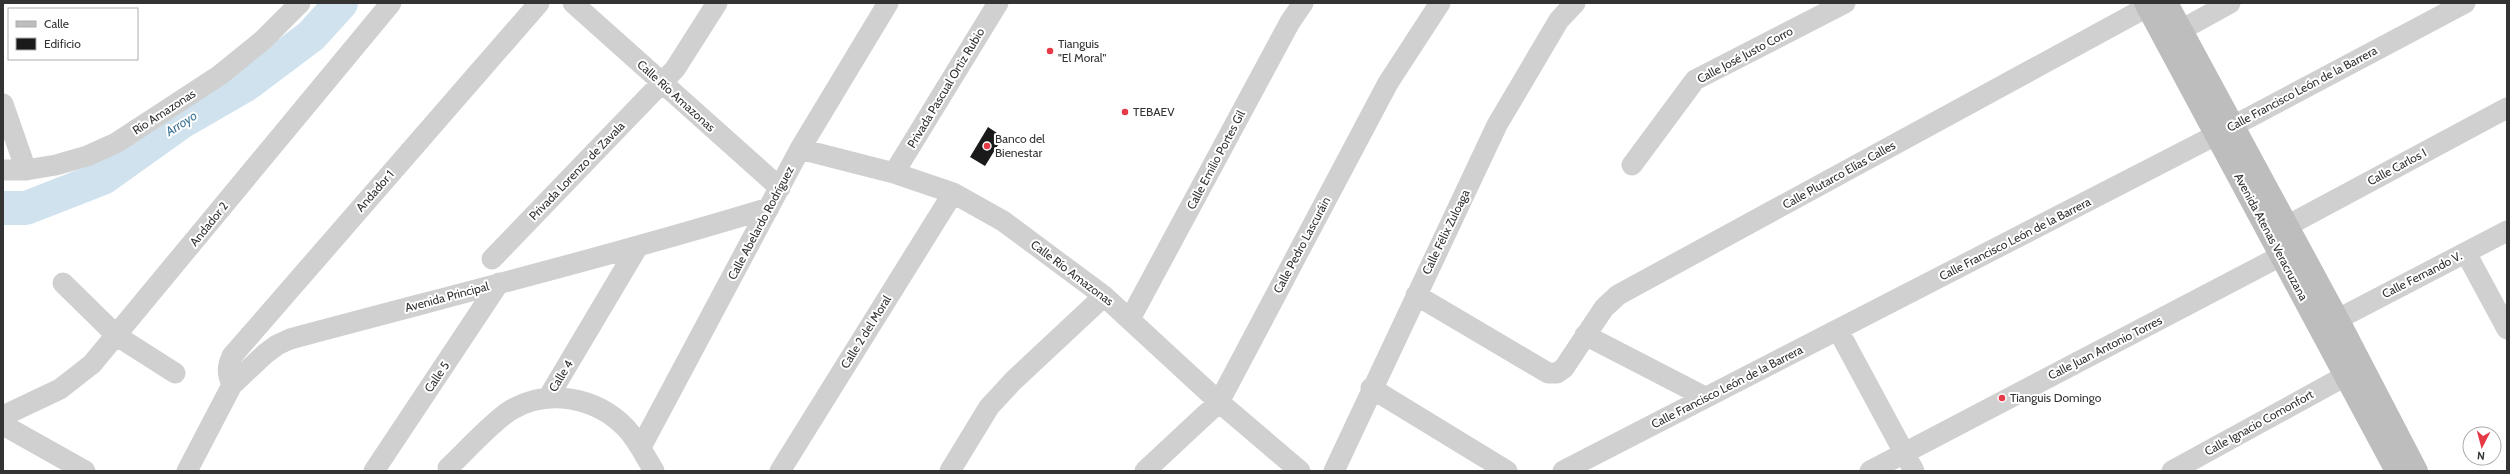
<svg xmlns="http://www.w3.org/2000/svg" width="2510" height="474" font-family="Cabin,sans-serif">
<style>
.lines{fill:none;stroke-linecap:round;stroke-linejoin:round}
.river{stroke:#cfe2ee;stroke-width:34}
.building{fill:#1a1a1a}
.street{stroke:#d0d0d0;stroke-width:21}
.secondary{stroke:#bdbdbd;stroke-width:22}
.poi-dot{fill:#e63946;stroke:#fff;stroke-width:1.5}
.labels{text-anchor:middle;stroke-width:4;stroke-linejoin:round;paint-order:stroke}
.poi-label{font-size:12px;fill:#333;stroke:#fff;text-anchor:start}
.street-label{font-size:12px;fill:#333;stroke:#fff}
.water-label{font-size:13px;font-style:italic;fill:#3f7597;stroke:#fff}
</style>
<rect width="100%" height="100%" fill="#fff"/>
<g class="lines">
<!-- river -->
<path class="river" d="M3,208H26L103,178L183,121L247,84L311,36L341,3"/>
</g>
<!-- building -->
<path class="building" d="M988,127L1003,137L985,166L970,157Z"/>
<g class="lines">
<!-- street -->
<path class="street" d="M573,3L780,188
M2181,30L2230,3
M3,104L26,170
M800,149L894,173L953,193L1003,221L1104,296L1219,402L1300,471
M1632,165L1695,80L1845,3
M3,170H26L56,165L87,156L116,143L220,75L263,40L300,3
M894,173L998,3
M2287,226L2507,108
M2466,253L2507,329
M492,259L675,69L717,3
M63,283L117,336L175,373
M1416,295L1548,373H1557L1564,368L1604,308L1618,295L2147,7
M1130,319L1290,22L1303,3
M2338,319L2507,231
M1838,330L1914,471
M1585,335L1705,397
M232,385C227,373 227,367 232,356L539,3
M1371,388L1507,471
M549,396L637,248
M3,416L60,389L92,364L391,3
M3,425L85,471
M641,447L800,149L888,3
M448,468C465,452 493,421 511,410C548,388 596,397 626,428C638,441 645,456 654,471
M187,471L232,385L265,354L277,345L290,339C450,296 611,256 769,208
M374,471L499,283
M780,471L953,193
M950,471L989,407L1013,381L1104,296
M1145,471L1219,402L1388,83L1440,3
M1334,471L1497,125L1559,20L1575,3
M1563,471L2216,135L2465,3
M1870,471L2296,248
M2172,471L2347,375"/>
<!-- secondary -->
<path class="secondary" d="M2145,3L2396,471
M2167,3L2338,319L2417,471"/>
</g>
<!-- markers -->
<g class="poi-dot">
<circle cx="1050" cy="51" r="4"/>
<circle cx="1125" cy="112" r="4"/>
<circle cx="987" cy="146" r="4"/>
<circle cx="2002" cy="398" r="4"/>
</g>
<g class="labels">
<!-- poi labels -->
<g class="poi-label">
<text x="1058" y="48">Tianguis<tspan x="1058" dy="14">"El Moral"</tspan></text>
<text x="1133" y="116">TEBAEV</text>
<text x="995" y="143">Banco del<tspan x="995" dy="14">Bienestar</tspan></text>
<text x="2010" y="402">Tianguis Domingo</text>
</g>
<!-- street labels -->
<g class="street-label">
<text transform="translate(1745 55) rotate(-28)" y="4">Calle José Justo Corro</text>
<text transform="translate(946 88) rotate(-59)" y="4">Privada Pascual Ortiz Rubio</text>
<text transform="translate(2302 89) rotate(-28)" y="4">Calle Francisco León de la Barrera</text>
<text transform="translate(676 96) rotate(42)" y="4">Calle Río Amazonas</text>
<text transform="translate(164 112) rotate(-33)" y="4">Río Amazonas</text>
<text transform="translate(1216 160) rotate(-62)" y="4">Calle Emilio Portes Gil</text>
<text transform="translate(2397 167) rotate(-28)" y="4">Calle Carlos I</text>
<text transform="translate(577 171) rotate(-46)" y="4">Privada Lorenzo de Zavala</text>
<text transform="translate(1839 175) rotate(-29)" y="4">Calle Plutarco Elías Calles</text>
<text transform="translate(375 191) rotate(-49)" y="4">Andador 1</text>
<text transform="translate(761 223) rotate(-62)" y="4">Calle Abelardo Rodríguez</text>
<text transform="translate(209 224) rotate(-51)" y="4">Andador 2</text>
<text transform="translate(1446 232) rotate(-64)" y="4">Calle Félix Zuloaga</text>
<text transform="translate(2271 237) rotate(62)" y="4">Avenida Atenas Veracruzana</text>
<text transform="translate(2015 239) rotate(-27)" y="4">Calle Francisco León de la Barrera</text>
<text transform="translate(1302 245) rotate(-62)" y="4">Calle Pedro Lascuráin</text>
<text transform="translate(1072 273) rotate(37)" y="4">Calle Río Amazonas</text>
<text transform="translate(2422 275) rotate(-27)" y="4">Calle Fernando V.</text>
<text transform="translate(447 297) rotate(-15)" y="4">Avenida Principal</text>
<text transform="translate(866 332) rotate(-58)" y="4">Calle 2 del Moral</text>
<text transform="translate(2105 348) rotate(-27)" y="4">Calle Juan Antonio Torres</text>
<text transform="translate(561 376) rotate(-59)" y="4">Calle 4</text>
<text transform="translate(437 377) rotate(-56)" y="4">Calle 5</text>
<text transform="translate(1727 387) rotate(-27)" y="4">Calle Francisco León de la Barrera</text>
<text transform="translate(2259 423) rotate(-29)" y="4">Calle Ignacio Comonfort</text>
</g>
<!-- water labels -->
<g class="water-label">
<text transform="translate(181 123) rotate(-33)" y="5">Arroyo</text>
</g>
</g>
<!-- border -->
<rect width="2510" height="474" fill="none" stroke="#333333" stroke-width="8"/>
<!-- legend -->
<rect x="8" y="8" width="130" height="52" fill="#ffffff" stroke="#adadad"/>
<rect x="16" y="21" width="20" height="6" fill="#bdbdbd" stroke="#adadad"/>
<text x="44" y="28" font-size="12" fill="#333333">Calle</text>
<rect x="16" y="38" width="20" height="12" fill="#1a1a1a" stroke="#adadad"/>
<text x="44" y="48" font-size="12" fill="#333333">Edificio</text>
<!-- north arrow -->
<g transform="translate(2482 446) rotate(186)"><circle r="19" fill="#ffffff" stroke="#adadad"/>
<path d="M0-3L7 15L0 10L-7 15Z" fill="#e63946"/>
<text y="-6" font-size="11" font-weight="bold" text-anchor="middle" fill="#333333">N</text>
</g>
</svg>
